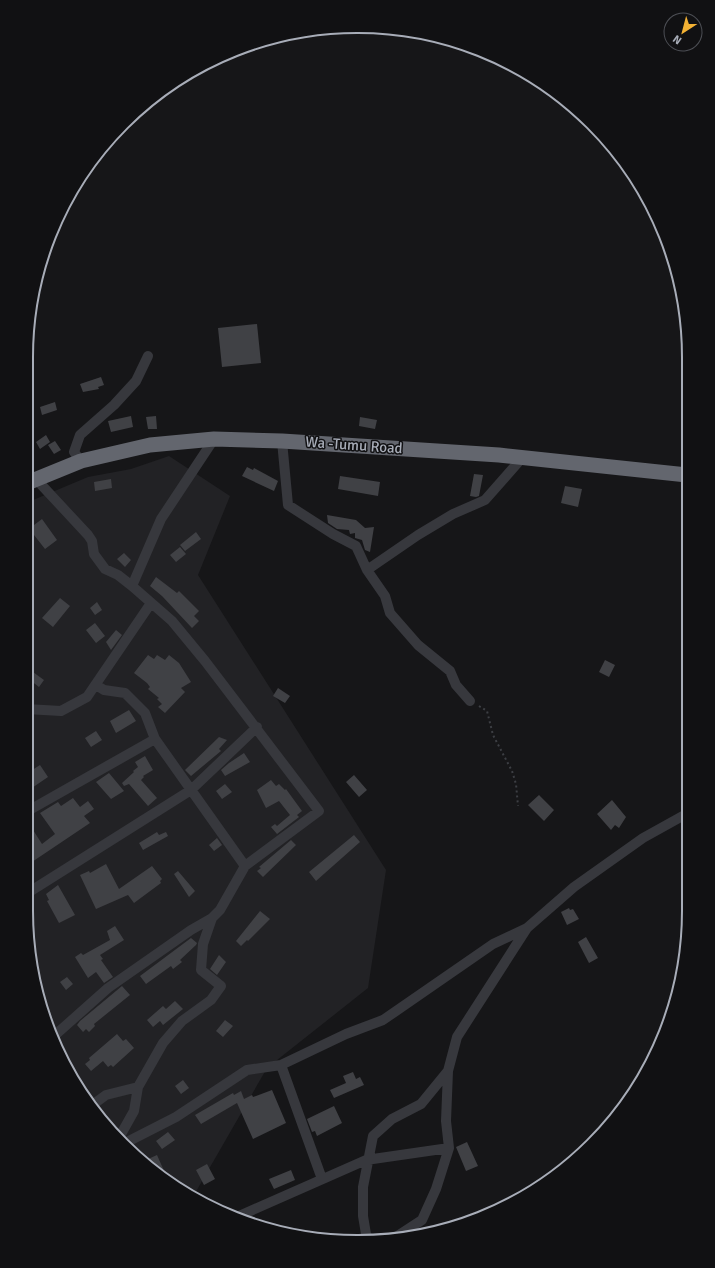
<svg xmlns="http://www.w3.org/2000/svg" width="715" height="1268" font-family="Signika,sans-serif">
<style>
.built{fill:#222225}
.building{fill:#404145}
.lines{fill:none;stroke-linecap:round;stroke-linejoin:round}
.path{stroke:#3d3f44;stroke-width:2;stroke-dasharray:2 3;stroke-linecap:butt}
.minor{stroke:#37383d;stroke-width:10}
.highway{stroke:#63666e;stroke-width:15}
.labels{text-anchor:middle;stroke-width:3;stroke-linejoin:round;paint-order:stroke}
.street-label{font-size:15px;fill:#a8adb8;stroke:#111113}
.rim{fill:none;stroke:#a8adb8;stroke-width:2}
</style>
<rect width="100%" height="100%" fill="#161618"/>
<!-- built -->
<path class="built" d="M169,456L230,496L198,575L386,870L368,988L267,1068L194,1195L173,1186L94,1112L44,1017L26,910V503L88,477L131,469Z"/>
<!-- building -->
<path class="building" d="M257,324L261,363L222,367L218,328Z
M101,377L104,385L98,387L99,389L83,392L80,384Z
M55,402L57,410L42,415L40,407Z
M131,416L133,427L111,432L108,421Z
M156,416L157,429H148L146,417Z
M360,417L377,420L375,429L359,426Z
M46,435L50,442L40,449L36,442Z
M55,441L61,450L54,454L48,445Z
M247,467L253,470L254,468L278,481L274,491L242,476Z
M474,474L483,475L479,496L476,497L470,496Z
M340,476L380,482L378,496L338,489Z
M111,479L112,488L95,491L94,482Z
M565,486L582,489L578,507L561,503Z
M327,515L356,520L365,528L374,527L370,552L365,550L362,540L355,538V533L350,534L349,530L337,529L328,523Z
M42,519L57,540L45,549L34,535L29,539L26,535V531Z
M196,532L201,539L185,551L180,545Z
M180,547L186,554L176,562L170,555Z
M124,553L131,560L125,567L117,559Z
M156,577L177,593L179,591L199,611L194,616L199,621L192,628L162,596L150,586Z
M60,598L70,606L53,627L42,618Z
M97,602L102,610L95,615L90,608Z
M95,623L105,636L96,643L86,630Z
M116,630L122,635L111,650L106,642Z
M148,655L154,659L157,655L165,660L169,655L179,663L191,682L181,688L185,692L165,713L158,707L162,704L157,699L159,698L148,689L150,687L147,683L134,673Z
M605,660L615,665L609,677L599,672Z
M26,667L44,680L39,687L26,677Z
M278,688L290,696L285,703L273,696Z
M129,710L136,721L116,733L110,721Z
M96,731L102,740L91,747L85,738Z
M219,737L227,740L219,749L221,751L191,776L185,770Z
M244,753L250,762L225,776L221,770L229,763Z
M145,756L153,770L143,776L144,777L141,780L157,798L148,806L129,784L124,786L122,783L134,772L133,771L138,767L135,762Z
M40,765L48,777L26,792V774Z
M109,773L124,791L111,799L96,782Z
M354,775L367,790L359,797L346,782Z
M271,780L276,786L279,784L285,790L286,789L302,811L297,815L299,817L277,834L271,827L275,824L277,826L290,815L279,801L266,808L257,790Z
M225,784L232,792L222,799L216,791Z
M539,795L554,810L544,821L528,805Z
M73,798L80,807L88,801L94,809L84,816L90,823L26,866V851L34,848L26,835V819L42,844L55,834L40,813L58,802L61,806Z
M612,800L626,817L619,828L615,825L611,830L597,814Z
M157,832L159,835L166,832L168,836L143,850L139,843Z
M354,835L360,842L316,881L309,872Z
M217,838L222,845L214,851L209,845Z
M291,840L296,845L263,877L257,871L261,868L259,867Z
M106,864L119,889L152,866L162,879L160,881L161,883L134,903L128,895L96,909L80,875L89,871L90,873Z
M178,871L195,891L189,897L174,874Z
M58,885L75,915L59,923L47,901L49,900L46,894Z
M569,908L570,910L573,909L579,919L567,925L561,912Z
M260,911L270,919L248,941L247,940L241,946L236,941Z
M115,926L124,940L100,955L103,959L101,960L113,977L104,983L96,972L88,978L75,957L81,953L83,955L110,940L107,931Z
M586,937L598,958L589,963L578,942Z
M191,938L197,943L196,945L180,960L182,962L173,969L171,966L146,984L140,976Z
M219,955L226,962L217,975L210,969Z
M67,977L73,984L66,990L60,982Z
M122,986L130,995L94,1024L95,1026L89,1032L86,1029L83,1032L77,1025L80,1021Z
M175,1001L183,1009L163,1025L160,1021L153,1027L147,1020L163,1006L166,1009Z
M225,1020L233,1026L223,1037L216,1031Z
M117,1034L123,1041L126,1039L134,1048L113,1067L111,1065L108,1067L103,1061L91,1071L85,1064L90,1060L89,1058Z
M353,1072L356,1079L360,1077L364,1085L334,1098L330,1090L346,1083L343,1076Z
M183,1080L189,1088L181,1094L175,1086Z
M272,1090L286,1123L253,1139L237,1103L201,1124L195,1115L233,1093L234,1095L241,1091L244,1099L252,1095L253,1097Z
M334,1106L342,1123L317,1136L315,1131L312,1132L307,1119Z
M168,1132L175,1140L162,1149L156,1141Z
M467,1142L478,1166L466,1171L456,1147Z
M157,1155L169,1182L146,1160Z
M207,1164L215,1179L204,1185L196,1170Z
M291,1170L295,1180L274,1189L269,1179Z"/>
<g class="lines">
<!-- path -->
<path class="path" d="M479,706L487,711L493,735L512,771L516,784L518,806"/>
<!-- minor -->
<path class="minor" d="M282,441L288,505L333,534L356,546L367,570L385,596L390,613L418,645L450,671L456,685L470,701
M81,461L74,452L80,435L114,405L136,381L148,356
M35,478L88,535L92,541L94,554L105,569L118,575L132,586L172,621L205,661L319,811L245,866L220,910L212,918L191,930L108,988L54,1036
M367,570L418,535L453,514L485,500L522,458
M132,586L161,519L214,439
M96,685L104,690L125,693L145,713L155,739L245,866
M26,709L61,711L87,697L151,603
M26,812L155,739
M26,894L191,790L257,727
M281,1065L322,1179
M91,1106L106,1095L138,1087
M120,1136L134,1111L138,1087L163,1043L182,1021L211,1000L221,986L201,970L203,944L212,918
M127,1142L176,1117L247,1070L281,1065L346,1034L383,1020L493,944L527,928L574,887L643,838L688,813
M239,1216L366,1160L449,1148
M396,1237L422,1220L436,1189L449,1148L446,1121L448,1071L457,1037L527,928
M369,1240L366,1234L363,1216V1187L373,1136L392,1119L421,1104L448,1071"/>
<!-- highway -->
<path class="highway" d="M27,483L81,461L150,445L214,439L282,441L499,455L687,475"/>
</g>
<g class="labels">
<!-- street labels -->
<g class="street-label">
<text transform="translate(354 445) rotate(4)" y="5">Wa -Tumu Road</text>
</g>
</g>
<!-- crop -->
<path d="M0 0H715V1268H0ZM357 33H358A324 324 0 0 1 682 357V911A324 324 0 0 1 358 1235H357A324 324 0 0 1 33 911V357A324 324 0 0 1 357 33Z" fill="#111113" fill-rule="evenodd"/>
<path class="rim" d="M357 33H358A324 324 0 0 1 682 357V911A324 324 0 0 1 358 1235H357A324 324 0 0 1 33 911V357A324 324 0 0 1 357 33Z"/>
<!-- north arrow -->
<g transform="translate(683 32) rotate(216)"><circle r="19" fill="#111113" stroke="#4d4f55"/>
<path d="M0-3L7 15L0 10L-7 15Z" fill="#f2b134"/>
<text y="-6" font-size="11" font-weight="bold" text-anchor="middle" fill="#a8adb8">N</text>
</g>
</svg>
